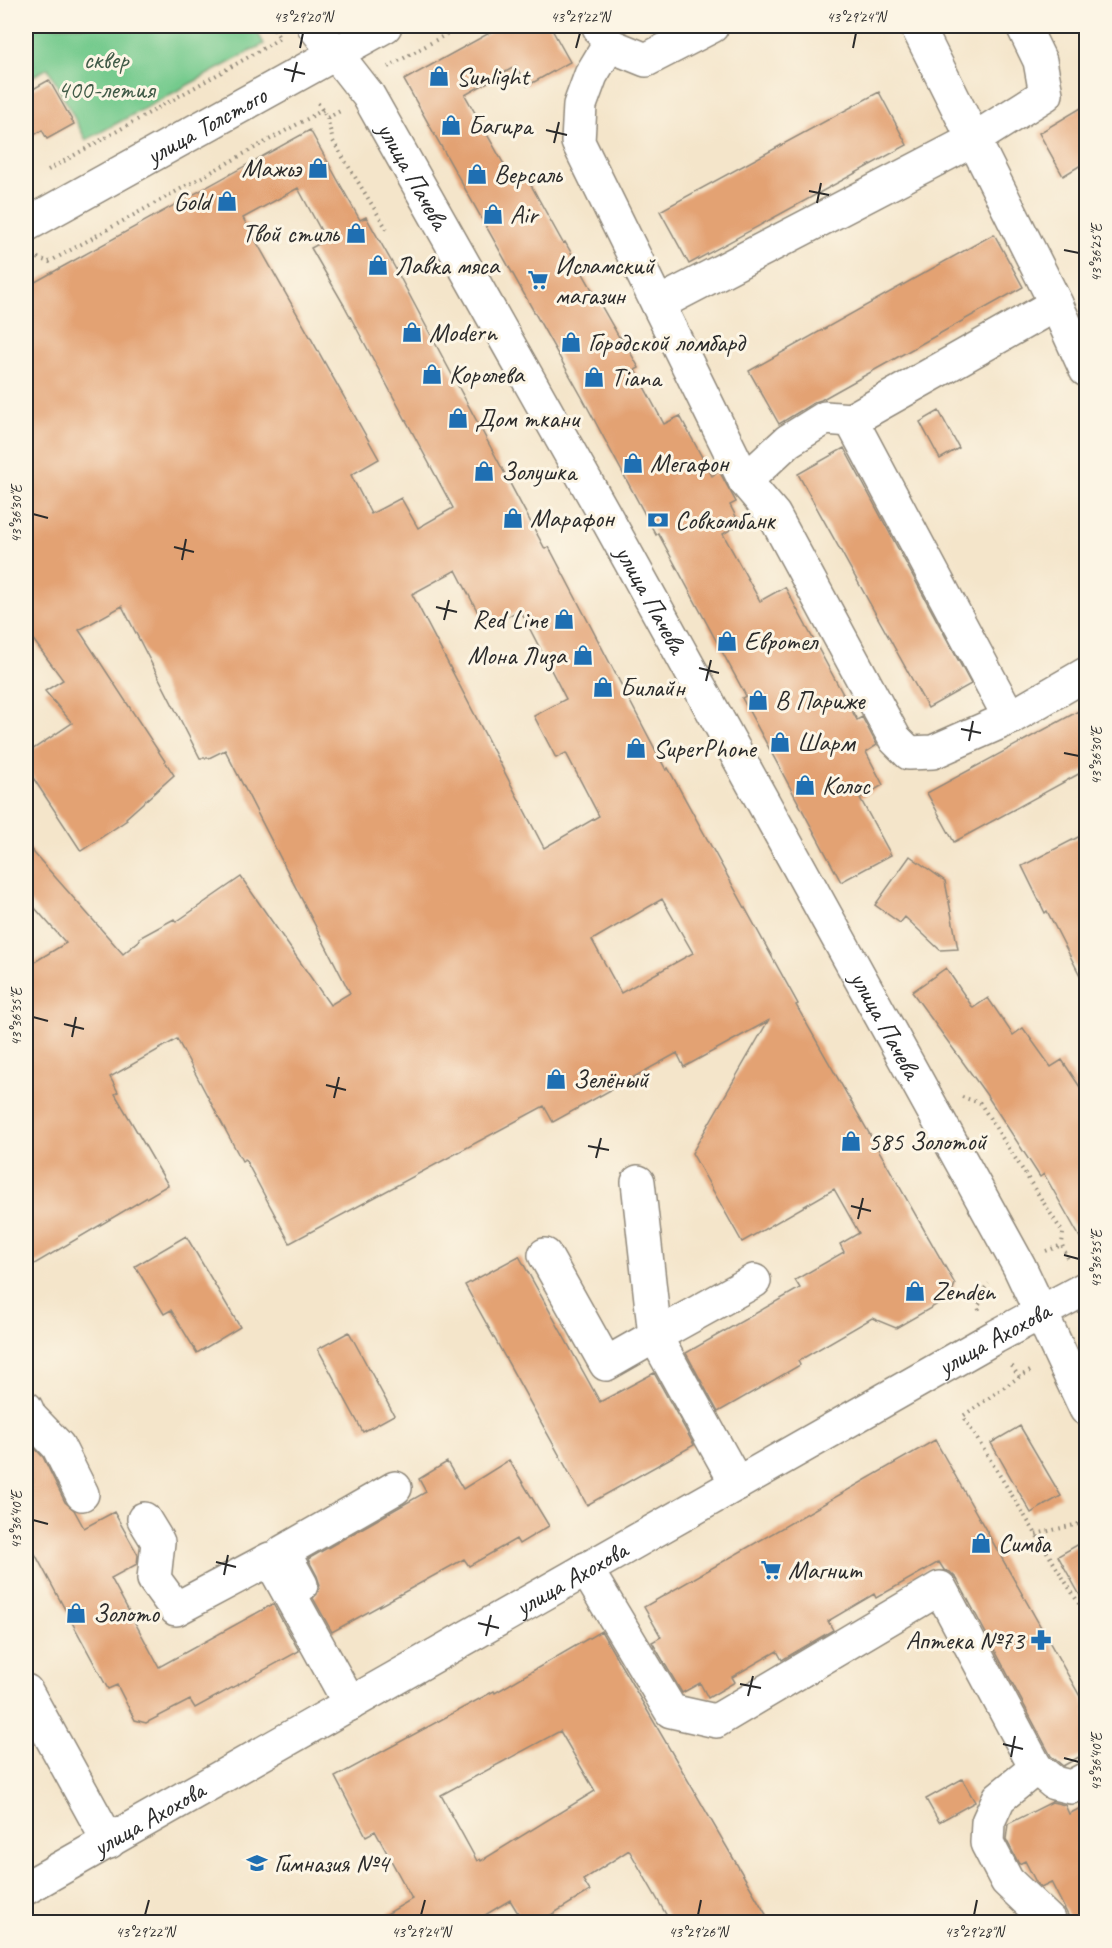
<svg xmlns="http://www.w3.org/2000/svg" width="1112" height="1948" font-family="Caveat,sans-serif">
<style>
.green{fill:#75ca8d;stroke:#507a5c;stroke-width:1.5}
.building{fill:#e3a273;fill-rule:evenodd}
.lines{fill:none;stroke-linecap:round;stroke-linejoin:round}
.minor-casing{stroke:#90887a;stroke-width:36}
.path{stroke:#90887a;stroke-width:4;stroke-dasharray:1.5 4.5;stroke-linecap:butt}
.minor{stroke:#fff;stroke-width:33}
.ticks{fill:none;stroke:#2b2b2b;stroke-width:2}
.labels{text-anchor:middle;stroke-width:6;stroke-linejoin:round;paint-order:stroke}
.park-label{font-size:26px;fill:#415b48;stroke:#fcf5e5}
.poi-label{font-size:26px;fill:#2b2b2b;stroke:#fcf5e5;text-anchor:start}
.street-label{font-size:26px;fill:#2b2b2b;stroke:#fcf5e5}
.neatline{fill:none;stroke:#2b2b2b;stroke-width:2}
.ticks-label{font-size:15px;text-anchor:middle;fill:#2b2b2b}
</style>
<rect width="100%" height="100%" fill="#fcf5e5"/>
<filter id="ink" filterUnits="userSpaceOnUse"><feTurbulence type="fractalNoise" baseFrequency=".0167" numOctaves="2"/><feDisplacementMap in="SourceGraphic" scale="12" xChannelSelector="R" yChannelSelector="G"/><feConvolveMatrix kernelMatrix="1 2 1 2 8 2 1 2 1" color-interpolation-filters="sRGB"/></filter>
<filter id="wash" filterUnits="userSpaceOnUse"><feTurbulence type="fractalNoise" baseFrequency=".008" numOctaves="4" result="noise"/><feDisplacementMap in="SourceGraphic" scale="24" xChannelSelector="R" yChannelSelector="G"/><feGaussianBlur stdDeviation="1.35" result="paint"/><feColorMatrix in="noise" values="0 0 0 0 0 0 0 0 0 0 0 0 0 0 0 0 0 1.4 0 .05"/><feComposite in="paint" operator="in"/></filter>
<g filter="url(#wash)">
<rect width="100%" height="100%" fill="#f4e5ca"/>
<!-- green -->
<path class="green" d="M26,26H254L264,44L86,140L48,68L26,80Z"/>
<g id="blocks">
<!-- building -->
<path class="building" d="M502,26H550L570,62L527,86L516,66L465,95L515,184L527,178L563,243L565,242L619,337L621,336L639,368L635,370L664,424L680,416L712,476L719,471L736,502L730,505L740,524L723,534L760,601L785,587L857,720L862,717L877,745L866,752L883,785L860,798L891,855L841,882L742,698L746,696L658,533L656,535L583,399L404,80Z
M49,80L74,124L47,139L42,130L26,140V93Z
M879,92L907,145L689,264L660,211Z
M1086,105V162L1063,176L1039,133Z
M310,130L360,220L366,217L394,266L545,549L549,547L666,770L668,768L798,1004L796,1005L955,1284L950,1297L896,1328L872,1318L798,1361L800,1365L718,1412L686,1353L800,1288L795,1280L844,1252L840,1244L859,1233L834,1189L742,1242L692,1153L768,1021L684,1067L677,1053L553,1122L544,1106L290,1243L245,1159L242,1161L177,1039L110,1077L118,1092L115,1094L168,1185L26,1269V967L66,943L26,898V844L123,954L140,940L139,938L174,919L176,922L241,877L330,1005L350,993L225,750L209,758H200L122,606L79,630L174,775L126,818L127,820L81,851L26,767V754L72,723L45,691L63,680L26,630V287ZM298,188L326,240L311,248L344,305L453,508L418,528L401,498L371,514L351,475L379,459L243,218ZM456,570L486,628L520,610L566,699L534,716L556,758L566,753L599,816L544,848L412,594ZM662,899L693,953L621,993L592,940Z
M994,234L1023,287L821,400L815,402L779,424L749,371Z
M939,411L959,448L940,459L920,422Z
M844,448L971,684L928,708L798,474Z
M1086,707V770L954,842L927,793Z
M1086,833V987L1047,911L1045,913L1022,866Z
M910,856L945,881L958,949L940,950L905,917L900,923L875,905Z
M946,968L973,1008L988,998L1013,1035L1023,1028L1051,1067L1062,1060L1086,1096V1248L1044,1174L1040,1177L986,1094L912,992Z
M186,1236L240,1327L197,1353L171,1310L164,1314L135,1266Z
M519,1256L600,1402L654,1373L694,1445L587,1505L465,1285Z
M349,1332L394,1415L363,1432L318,1349Z
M1020,1426L1061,1496L1031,1513L991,1443Z
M26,1439L43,1457L65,1502L74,1510L84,1528L114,1512L138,1555L137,1564L111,1578L159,1667L273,1604L299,1651L195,1708L190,1700L146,1723L135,1720L117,1685L108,1689L26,1537Z
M935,1440L1086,1707V1753L1063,1766L1051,1756L957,1579L950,1572L944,1570L939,1562L876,1598L874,1594L828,1621L833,1630L782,1660L777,1651L732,1677L735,1682L708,1698L700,1683L682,1693L652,1642L661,1637L644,1607Z
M509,1460L549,1526L519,1544L516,1539L469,1566L464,1559L332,1632L313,1598L317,1594L320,1585L317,1576L308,1559L426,1492L419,1479L447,1462L463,1489Z
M1086,1540V1606L1058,1556Z
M601,1631L771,1923H671L629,1850L583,1880L590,1891L538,1923H524L510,1900L472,1923H372L412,1899L375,1831L366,1836L335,1777L494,1691L495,1693ZM560,1731L595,1791L481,1861L480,1859L477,1861L441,1795Z
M962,1779L975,1802L939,1822L926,1799Z
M1052,1802L1065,1805L1069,1814L1086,1805V1923H1072L1051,1882L1041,1887L1037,1884L1025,1861L1019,1864L1006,1839L1008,1824Z"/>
</g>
</g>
<g filter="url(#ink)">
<use href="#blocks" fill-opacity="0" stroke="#90887a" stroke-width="1.5"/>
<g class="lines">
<!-- minor casing -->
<g class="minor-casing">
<g id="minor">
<path id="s1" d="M314,26L368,95L602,510L1019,1266L1086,1409"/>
<path d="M917,26L1056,304L1086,370"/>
<path d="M599,27L609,45L646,60L712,26"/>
<path d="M609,45L591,75L580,105L578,142L745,481L774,515L895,739L909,753L933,752L1010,718L1086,674"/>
<path id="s2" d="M26,225L385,26"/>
<path d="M658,304L973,140L1046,94L1040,61L1023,26"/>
<path d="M745,481L788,441L825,418L851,420"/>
<path d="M1010,718L851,420L1056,304"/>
<path d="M545,1255L606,1364L655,1336L638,1182"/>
<path d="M26,1408L30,1417L58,1446L82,1494"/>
<path d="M737,1484L655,1336L754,1281"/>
<path d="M144,1519L158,1542L154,1579L176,1609L270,1559L350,1704"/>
<path d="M586,1569L671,1711L716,1721L940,1588L1036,1768L999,1798L988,1822L987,1843L1007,1881L1050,1922"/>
<path d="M301,1585L283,1552L395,1488"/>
<path d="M26,1691L109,1842"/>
<path d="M1036,1768L1054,1783L1071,1787L1086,1779"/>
<path id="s3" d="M26,1888L995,1337L1086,1288"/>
</g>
</g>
<!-- path -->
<path class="path" d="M388,67L461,26
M318,103L327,118L342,110
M327,118L333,141L388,231
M48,170L259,51L280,38L272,26
M32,256L49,262L323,110
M962,1097L980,1103L1063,1233L1062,1245
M1046,1251L1062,1245L1068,1259
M979,1310L978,1306L984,1298V1289L989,1284
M1012,1366L1019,1377
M1030,1371L1019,1377L963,1416L1086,1615
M1036,1534L1083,1523L1086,1529"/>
<!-- minor -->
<use href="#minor" class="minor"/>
</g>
</g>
<!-- ticks -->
<path class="ticks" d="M300,48L303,33M576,48L580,33M853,48L856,33M284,69L305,74M292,82L297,62M546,130L567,135M554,143L559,122M809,191L829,195M817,203L821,183M1064,250L1079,253M33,514L48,518M174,547L194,552M182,560L186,539M436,607L457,612M444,620L449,600M699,668L719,673M706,681L711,660M961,729L981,733M969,741L973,721M1064,753L1079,756M33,1017L48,1021M64,1024L84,1029M72,1037L76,1017M326,1085L346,1090M334,1098L339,1077M588,1146L609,1150M596,1158L601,1138M851,1206L871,1211M858,1219L863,1198M1064,1255L1079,1259M33,1520L48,1524M216,1562L236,1567M224,1575L228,1555M478,1623L499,1628M486,1636L491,1615M740,1684L761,1688M748,1696L753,1676M1003,1744L1023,1749M1011,1757L1015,1736M1064,1758L1079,1762M145,1915L149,1900M421,1915L425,1900M698,1915L701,1900M974,1915L977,1900"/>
<!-- icons -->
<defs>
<g id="shop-bare" transform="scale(1.62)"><path d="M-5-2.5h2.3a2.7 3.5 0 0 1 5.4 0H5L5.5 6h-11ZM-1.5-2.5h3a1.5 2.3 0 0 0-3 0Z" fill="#1f6fb2" stroke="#fcf5e5" stroke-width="2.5" paint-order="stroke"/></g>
<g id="supermarket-bare" transform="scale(1.62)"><path d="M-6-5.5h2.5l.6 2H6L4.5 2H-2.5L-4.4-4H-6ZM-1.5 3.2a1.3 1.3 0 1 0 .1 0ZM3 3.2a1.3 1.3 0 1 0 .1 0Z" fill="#1f6fb2" stroke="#fcf5e5" stroke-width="2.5" paint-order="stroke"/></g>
<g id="bank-bare" transform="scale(1.62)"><path d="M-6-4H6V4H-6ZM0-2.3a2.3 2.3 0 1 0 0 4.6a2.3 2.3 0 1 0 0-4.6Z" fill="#1f6fb2" stroke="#fcf5e5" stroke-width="2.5" paint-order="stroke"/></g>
<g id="pharmacy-bare" transform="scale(1.62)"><path d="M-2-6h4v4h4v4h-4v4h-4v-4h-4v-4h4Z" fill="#1f6fb2" stroke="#fcf5e5" stroke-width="2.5" paint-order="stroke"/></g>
<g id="school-bare" transform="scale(1.62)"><path d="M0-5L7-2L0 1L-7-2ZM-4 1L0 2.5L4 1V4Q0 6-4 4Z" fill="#1f6fb2" stroke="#fcf5e5" stroke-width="2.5" paint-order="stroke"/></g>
</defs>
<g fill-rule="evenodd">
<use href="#shop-bare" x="439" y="76"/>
<use href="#shop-bare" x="451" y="125"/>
<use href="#shop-bare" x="318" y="168"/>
<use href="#shop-bare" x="477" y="174"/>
<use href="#shop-bare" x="227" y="201"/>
<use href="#shop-bare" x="493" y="214"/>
<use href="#shop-bare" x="356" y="233"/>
<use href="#shop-bare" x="378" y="265"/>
<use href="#supermarket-bare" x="538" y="280"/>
<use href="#shop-bare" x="412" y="332"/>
<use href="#shop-bare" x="571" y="342"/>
<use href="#shop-bare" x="432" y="374"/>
<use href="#shop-bare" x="594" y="377"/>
<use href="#shop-bare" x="458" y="418"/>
<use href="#shop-bare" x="633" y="463"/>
<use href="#shop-bare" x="484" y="471"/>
<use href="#shop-bare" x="513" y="518"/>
<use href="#bank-bare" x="658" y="520"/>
<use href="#shop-bare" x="564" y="619"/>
<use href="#shop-bare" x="727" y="641"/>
<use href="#shop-bare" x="583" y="655"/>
<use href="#shop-bare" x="603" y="687"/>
<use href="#shop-bare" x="758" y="700"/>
<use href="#shop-bare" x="780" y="742"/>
<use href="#shop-bare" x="636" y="748"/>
<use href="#shop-bare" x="805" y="785"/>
<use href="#shop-bare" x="556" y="1079"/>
<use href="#shop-bare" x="851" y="1141"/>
<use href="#shop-bare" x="915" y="1291"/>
<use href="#shop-bare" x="981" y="1543"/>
<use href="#supermarket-bare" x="771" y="1570"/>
<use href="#shop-bare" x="76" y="1613"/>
<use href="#pharmacy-bare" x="1041" y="1640"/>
<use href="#school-bare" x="257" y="1863"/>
</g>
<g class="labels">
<!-- park labels -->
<g class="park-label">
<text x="106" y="68">сквер<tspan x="106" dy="30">400-летия</tspan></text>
</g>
<!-- poi labels -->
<g class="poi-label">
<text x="456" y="85">Sunlight</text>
<text x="468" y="134">Багира</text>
<text x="301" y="177" text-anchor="end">Мажьэ</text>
<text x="494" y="183">Версаль</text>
<text x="210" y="210" text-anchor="end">Gold</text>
<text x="510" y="223">Air</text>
<text x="339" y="242" text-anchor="end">Твой стиль</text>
<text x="395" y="274">Лавка мяса</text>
<text x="555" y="274">Исламский<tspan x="555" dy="30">магазин</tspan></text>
<text x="429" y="341">Modern</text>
<text x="588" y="351">Городской ломбард</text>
<text x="449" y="383">Королева</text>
<text x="611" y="386">Tiana</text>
<text x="475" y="427">Дом ткани</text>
<text x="650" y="472">Мегафон</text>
<text x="501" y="480">Золушка</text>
<text x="530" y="527">Марафон</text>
<text x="675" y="529">Совкомбанк</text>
<text x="547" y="628" text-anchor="end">Red Line</text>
<text x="744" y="650">Евротел</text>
<text x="566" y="664" text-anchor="end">Мона Лиза</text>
<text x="620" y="696">Билайн</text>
<text x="775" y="709">В Париже</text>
<text x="797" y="751">Шарм</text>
<text x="653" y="757">SuperPhone</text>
<text x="822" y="794">Колос</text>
<text x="573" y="1088">Зелёный</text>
<text x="868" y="1150">585 Золотой</text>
<text x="932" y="1300">Zenden</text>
<text x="998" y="1552">Симба</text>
<text x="788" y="1579">Магнит</text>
<text x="93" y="1622">Золото</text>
<text x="1024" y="1649" text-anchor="end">Аптека №73</text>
<text x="274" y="1872">Гимназия №4</text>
</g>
<!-- street labels -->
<g class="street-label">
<text dy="9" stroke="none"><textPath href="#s2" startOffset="206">улица Толстого</textPath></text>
<text dy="9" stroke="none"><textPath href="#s1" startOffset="180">улица Пачева</textPath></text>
<text dy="9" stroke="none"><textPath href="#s1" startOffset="666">улица Пачева</textPath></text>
<text dy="9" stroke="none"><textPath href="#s1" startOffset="1152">улица Пачева</textPath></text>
<text dy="9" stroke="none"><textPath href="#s3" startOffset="1113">улица Ахохова</textPath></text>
<text dy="9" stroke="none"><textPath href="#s3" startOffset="627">улица Ахохова</textPath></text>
<text dy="9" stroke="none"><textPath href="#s3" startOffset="141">улица Ахохова</textPath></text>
</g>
</g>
<!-- margin -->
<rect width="1112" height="1948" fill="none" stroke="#fcf5e5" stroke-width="66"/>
<rect x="33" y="33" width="1046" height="1882" class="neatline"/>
<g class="ticks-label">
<text x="303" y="22">43°29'20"N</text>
<text x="580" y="22">43°29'22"N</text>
<text x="856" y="22">43°29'24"N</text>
<text transform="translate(1096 253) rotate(-90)" y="5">43°36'25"E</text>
<text transform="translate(16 514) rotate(-90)" y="5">43°36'30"E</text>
<text transform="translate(1096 756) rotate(-90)" y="5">43°36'30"E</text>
<text transform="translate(16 1017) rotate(-90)" y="5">43°36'35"E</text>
<text transform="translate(1096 1259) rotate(-90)" y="5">43°36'35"E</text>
<text transform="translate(16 1520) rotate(-90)" y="5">43°36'40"E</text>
<text transform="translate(1096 1762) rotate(-90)" y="5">43°36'40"E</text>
<text x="145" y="1937">43°29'22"N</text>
<text x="421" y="1937">43°29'24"N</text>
<text x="698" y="1937">43°29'26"N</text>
<text x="974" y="1937">43°29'28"N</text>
</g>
</svg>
